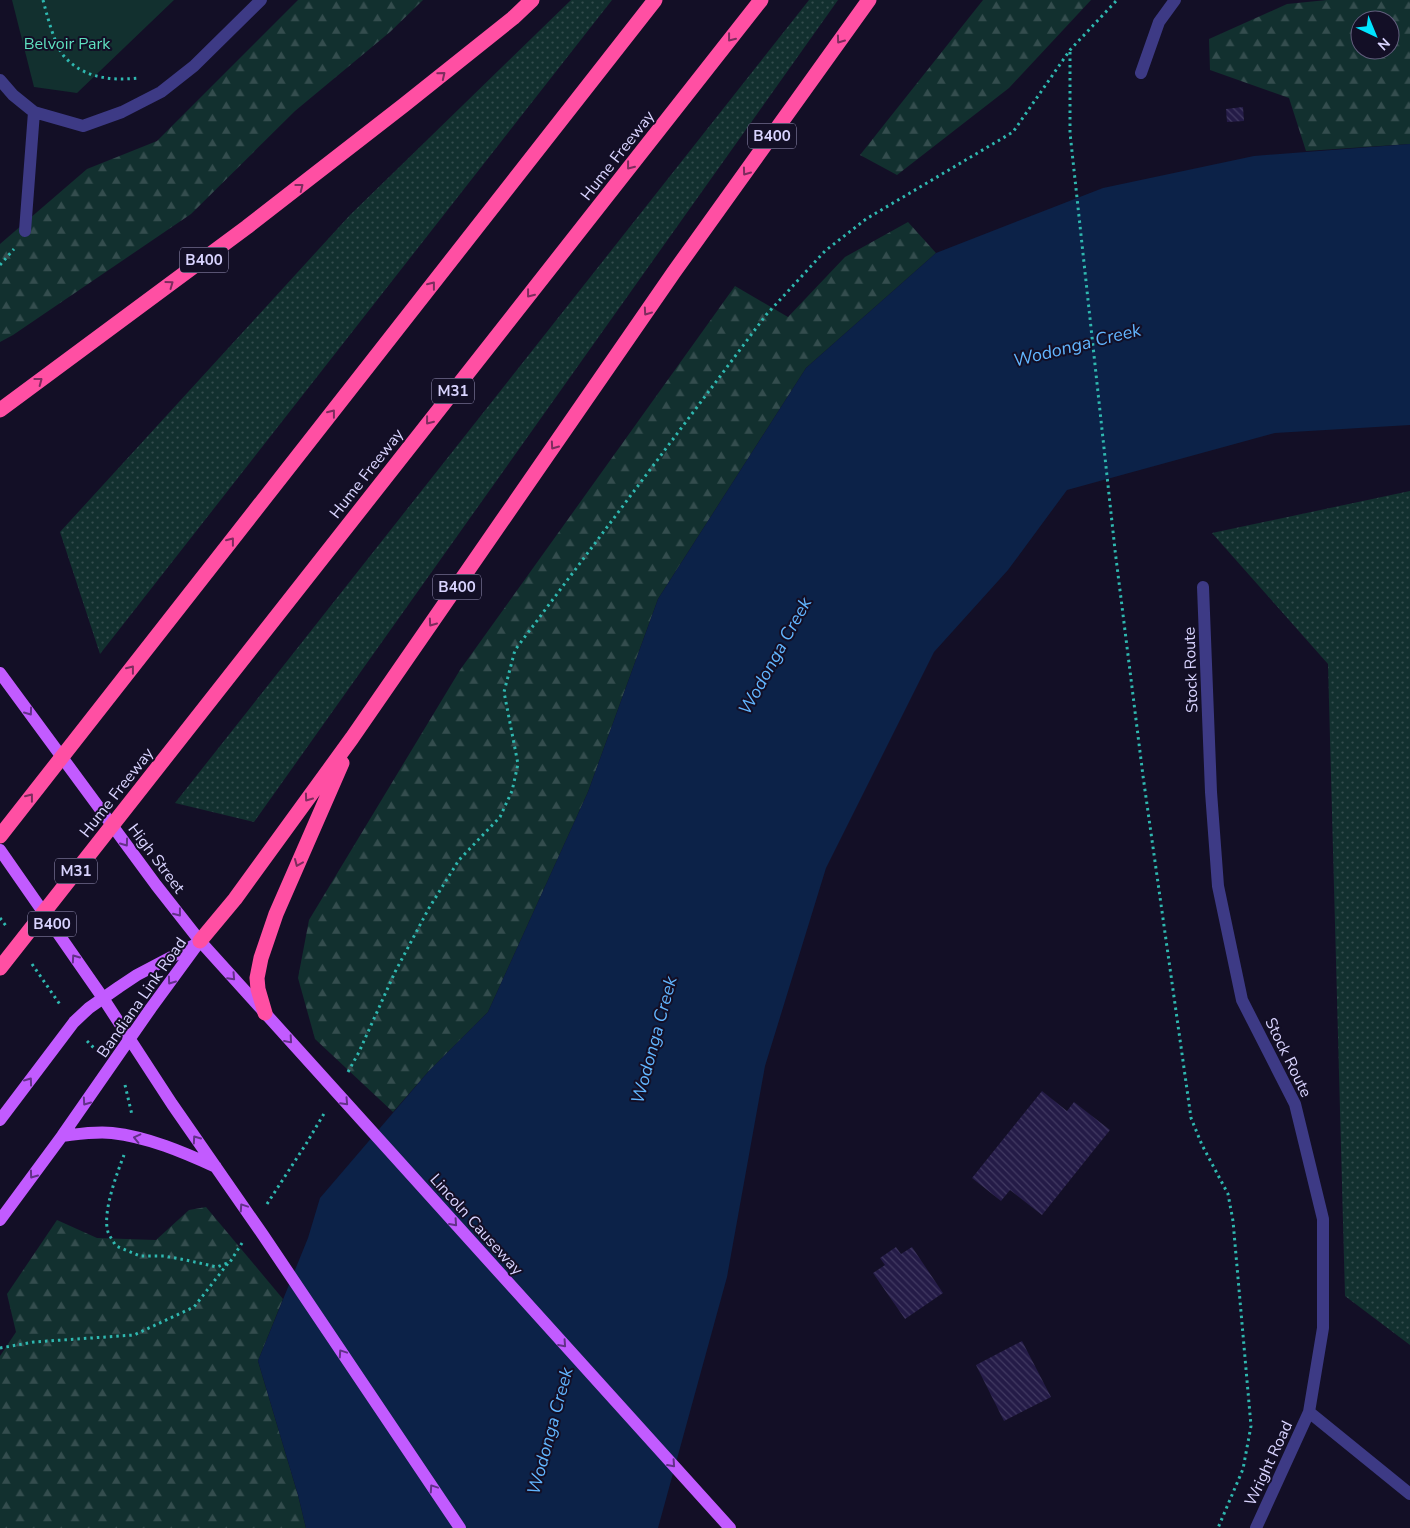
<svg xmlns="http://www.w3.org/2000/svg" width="1410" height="1528" font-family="'Nunito Sans',sans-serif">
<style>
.grass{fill:url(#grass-dots)}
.forest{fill:url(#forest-firs);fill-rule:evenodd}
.green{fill:#12302f}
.water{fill:#0c2248}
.building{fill:url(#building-back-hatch)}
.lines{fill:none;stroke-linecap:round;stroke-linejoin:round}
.path{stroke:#2fb8b0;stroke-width:3;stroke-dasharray:2.5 4;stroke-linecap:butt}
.minor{stroke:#3d3a85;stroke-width:12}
.major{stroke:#c25bff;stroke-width:12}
.highway{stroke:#ff4fa3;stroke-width:15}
.oneway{stroke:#7d2c5e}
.oneway2{stroke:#623188}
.labels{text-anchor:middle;stroke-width:4;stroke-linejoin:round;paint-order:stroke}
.shield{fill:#130f26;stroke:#9e99be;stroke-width:1}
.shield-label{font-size:15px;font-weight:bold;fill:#d9d4ff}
.park-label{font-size:16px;fill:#5fe0c0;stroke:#130f26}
.street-label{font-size:16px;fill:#d9d4ff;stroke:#130f26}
.water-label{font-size:18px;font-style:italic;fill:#62b6ff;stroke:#130f26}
</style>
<defs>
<pattern id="grass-dots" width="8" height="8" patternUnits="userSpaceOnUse" patternTransform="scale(1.25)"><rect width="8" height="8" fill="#12302f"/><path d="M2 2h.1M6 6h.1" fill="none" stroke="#344d4e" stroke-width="1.8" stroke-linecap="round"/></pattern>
<pattern id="forest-firs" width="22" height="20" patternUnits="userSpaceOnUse" patternTransform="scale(1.25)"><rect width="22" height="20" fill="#12302f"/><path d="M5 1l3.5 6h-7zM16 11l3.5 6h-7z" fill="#344d4e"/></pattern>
<pattern id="building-back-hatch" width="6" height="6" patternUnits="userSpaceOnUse" patternTransform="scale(1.25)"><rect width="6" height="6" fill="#241b47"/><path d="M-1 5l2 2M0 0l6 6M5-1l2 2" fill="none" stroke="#433b63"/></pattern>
</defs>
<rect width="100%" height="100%" fill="#130f26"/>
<!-- grass -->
<path class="grass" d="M571,0H612L100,654L60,532L350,215Z
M809,0H838L254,822L175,803Z
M1410,491V1345L1345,1296L1328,664L1212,533Z"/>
<!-- forest -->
<path class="forest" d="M298,0H423L390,32L295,111L191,214L13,335L0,342V244L87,169L157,141Z
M983,0H1091L1009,88L897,175L860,155Z
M1327,0H1410V144L1306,151L1289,98L1210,70L1209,39L1287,4ZM1360,20H1390V50H1360Z
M908,222L936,253L806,368L658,599L588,792L488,1012L428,1072L393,1112L315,1039L298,978L309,920L460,670L735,286L788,317L845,257Z
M206,1207L283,1299L258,1361L298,1495L306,1528H0V1356L16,1332L7,1294L57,1220L97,1238L156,1240L189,1210Z"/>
<!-- green -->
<path class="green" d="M12,0H174L77,93L34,87Z"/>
<!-- water -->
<path class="water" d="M1410,144V425L1275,433L1067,490L1008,570L934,652L826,868L765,1066L727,1277L658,1528H306L298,1495L258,1361L308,1238L320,1198L428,1072L488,1012L588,792L658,599L806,368L936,253L1103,188L1254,156Z"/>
<!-- building -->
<path class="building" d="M1243,107L1244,121L1227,122L1226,109Z
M1042,1091L1067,1111L1074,1102L1110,1130L1042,1215L1010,1190L1001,1201L972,1178Z
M896,1247L901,1254L912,1247L943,1293L905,1319L873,1273L885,1265L880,1258Z
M1022,1341L1051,1397L1004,1421L976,1365Z"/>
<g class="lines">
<!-- path -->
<path class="path" d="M43,0C47,15 54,43 63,55C82,78 111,81 138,78
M1070,52V133L1115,550L1143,776L1191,1118L1202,1145L1228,1194L1233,1221L1251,1426L1243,1469L1218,1528
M0,265L14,249
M0,918L6,926
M32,964L61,1006
M87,1041L97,1051
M348,1072L359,1052L395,972L429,908L459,860L500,817L512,791L518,764L504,692L515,650L766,315L825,251L866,219L1013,132L1070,50L1117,0
M125,1085L132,1115
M124,1155C117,1173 102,1213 108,1232C110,1237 113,1241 116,1246L140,1256H164L186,1260L217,1267L230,1262L242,1243
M267,1204L306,1144L325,1112
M0,1348L34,1342L134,1335L194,1307L229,1262"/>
<!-- minor -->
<path class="minor" d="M1141,73L1159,22L1175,0
M0,80L13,95L34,112L83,126L122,112L161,92L194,66L261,0
M25,231L34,112
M1203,587L1211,792L1218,886L1242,1000L1295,1104L1323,1219V1328L1309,1412L1256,1528
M1309,1412L1410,1494"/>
<!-- major -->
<path class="major" d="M0,673L156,885L200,941L730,1528
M0,850L103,998L172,1104L263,1235L460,1528
M0,1120L74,1022L89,1008L119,987L137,975L196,944
M62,1136C79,1134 96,1131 112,1133C148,1137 183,1152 216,1167
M0,1220L62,1136L151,1008L200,941"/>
<!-- highway -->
<path class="highway" d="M0,410L247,227L404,105L513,18L532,0
M0,836L655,0
M200,941L235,899L352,738L674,272L869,0
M0,968L761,0
M265,1013L258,989L257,978L261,958L276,914L342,763"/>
</g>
<!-- one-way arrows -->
<defs><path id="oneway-chevron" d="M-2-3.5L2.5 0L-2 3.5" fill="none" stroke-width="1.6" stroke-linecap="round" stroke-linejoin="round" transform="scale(1.25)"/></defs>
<g class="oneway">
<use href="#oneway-chevron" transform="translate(731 38) rotate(128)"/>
<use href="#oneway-chevron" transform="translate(840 40) rotate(126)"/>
<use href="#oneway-chevron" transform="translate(442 75) rotate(-39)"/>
<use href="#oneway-chevron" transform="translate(630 166) rotate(128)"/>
<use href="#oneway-chevron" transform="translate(746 172) rotate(126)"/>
<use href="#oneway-chevron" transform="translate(300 187) rotate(-38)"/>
<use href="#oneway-chevron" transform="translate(170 284) rotate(-36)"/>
<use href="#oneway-chevron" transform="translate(432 285) rotate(-52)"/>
<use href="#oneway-chevron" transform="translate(530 294) rotate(128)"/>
<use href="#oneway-chevron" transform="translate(647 312) rotate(125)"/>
<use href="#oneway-chevron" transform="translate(39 381) rotate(-37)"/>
<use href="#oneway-chevron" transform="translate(332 413) rotate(-52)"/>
<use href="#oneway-chevron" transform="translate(429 421) rotate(128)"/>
<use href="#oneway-chevron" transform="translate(554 446) rotate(125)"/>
<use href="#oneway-chevron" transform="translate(231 541) rotate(-52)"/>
<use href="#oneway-chevron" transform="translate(432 623) rotate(125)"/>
<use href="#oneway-chevron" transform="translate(131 669) rotate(-52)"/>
<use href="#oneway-chevron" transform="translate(30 797) rotate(-52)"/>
<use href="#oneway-chevron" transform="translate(308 798) rotate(126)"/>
<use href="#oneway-chevron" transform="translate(298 863) rotate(113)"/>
</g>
<g class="oneway2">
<use href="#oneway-chevron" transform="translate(29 712) rotate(54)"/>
<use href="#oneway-chevron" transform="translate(125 843) rotate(54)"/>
<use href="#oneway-chevron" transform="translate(178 913) rotate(52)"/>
<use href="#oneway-chevron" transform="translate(75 958) rotate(-125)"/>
<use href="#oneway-chevron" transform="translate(232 977) rotate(47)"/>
<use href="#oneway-chevron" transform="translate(171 981) rotate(126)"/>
<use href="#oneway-chevron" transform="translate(289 1040) rotate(49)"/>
<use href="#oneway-chevron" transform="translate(29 1081) rotate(-54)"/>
<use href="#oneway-chevron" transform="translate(86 1102) rotate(125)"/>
<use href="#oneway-chevron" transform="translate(345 1102) rotate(47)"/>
<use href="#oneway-chevron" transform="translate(137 1138) rotate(-167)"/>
<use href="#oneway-chevron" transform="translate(196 1139) rotate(-125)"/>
<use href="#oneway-chevron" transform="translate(33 1175) rotate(126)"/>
<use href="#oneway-chevron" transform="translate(243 1207) rotate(-124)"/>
<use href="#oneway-chevron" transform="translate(454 1223) rotate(48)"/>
<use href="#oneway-chevron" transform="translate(563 1344) rotate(48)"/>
<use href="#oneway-chevron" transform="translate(342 1353) rotate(-124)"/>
<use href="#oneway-chevron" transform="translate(672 1464) rotate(48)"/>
<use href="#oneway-chevron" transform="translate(433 1488) rotate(-124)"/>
</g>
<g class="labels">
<!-- shield labels -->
<g class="shield">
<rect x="748" y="123.5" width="48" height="25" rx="4"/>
<rect x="180" y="247.5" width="48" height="25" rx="4"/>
<rect x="432" y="378.5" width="42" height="25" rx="4"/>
<rect x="433" y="574.5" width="48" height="25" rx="4"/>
<rect x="55" y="858.5" width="42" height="25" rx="4"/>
<rect x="28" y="911.5" width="48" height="25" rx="4"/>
</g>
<g class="shield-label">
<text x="772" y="141">B400</text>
<text x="204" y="265">B400</text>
<text x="453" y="396">M31</text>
<text x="457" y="592">B400</text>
<text x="76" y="876">M31</text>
<text x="52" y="929">B400</text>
</g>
<!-- park labels -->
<g class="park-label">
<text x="67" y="49">Belvoir Park</text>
</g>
<!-- street labels -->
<g class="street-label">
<text transform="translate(617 155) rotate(-52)" y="6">Hume Freeway</text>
<text transform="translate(366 473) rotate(-52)" y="6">Hume Freeway</text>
<text transform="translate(1190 670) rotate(-92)" y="6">Stock Route</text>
<text transform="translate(116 792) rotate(-52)" y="6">Hume Freeway</text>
<text transform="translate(157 858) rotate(53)" y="6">High Street</text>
<text transform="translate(141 997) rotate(-55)" y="6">Bandiana Link Road</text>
<text transform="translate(1289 1057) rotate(64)" y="6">Stock Route</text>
<text transform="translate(477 1224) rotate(48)" y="6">Lincoln Causeway</text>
<text transform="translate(1268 1463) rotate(-65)" y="6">Wright Road</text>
</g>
<!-- water labels -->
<g class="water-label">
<text transform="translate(1077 345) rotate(-14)" y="6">Wodonga Creek</text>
<text transform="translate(775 656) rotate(-61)" y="6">Wodonga Creek</text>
<text transform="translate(654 1040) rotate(-75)" y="6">Wodonga Creek</text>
<text transform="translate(550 1431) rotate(-75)" y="6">Wodonga Creek</text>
</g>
</g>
<!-- north arrow -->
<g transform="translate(1375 35) rotate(136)"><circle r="24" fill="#130f26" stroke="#625e7d"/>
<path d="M0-4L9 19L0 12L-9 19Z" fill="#00e5ff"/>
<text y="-8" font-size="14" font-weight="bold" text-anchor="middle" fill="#d9d4ff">N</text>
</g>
</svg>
